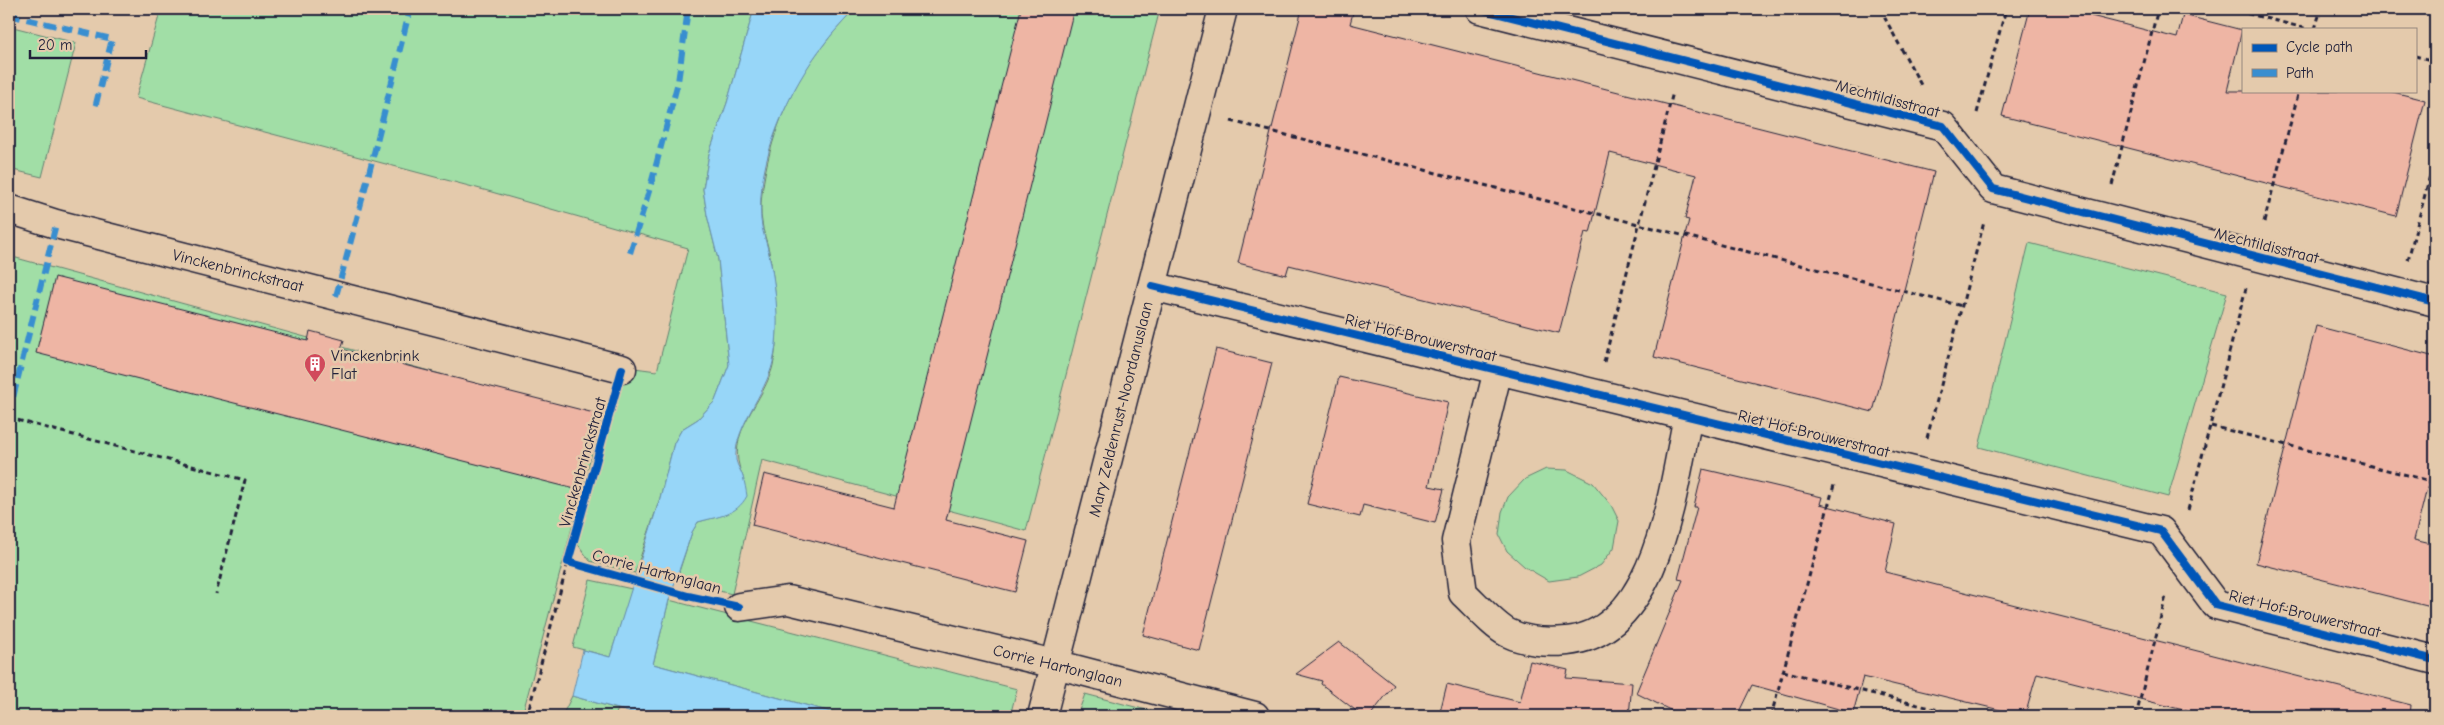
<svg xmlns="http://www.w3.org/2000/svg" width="2444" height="725" font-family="'Comic Neue',sans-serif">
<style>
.green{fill:#a1dea6;stroke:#628070}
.water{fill:#97d6f8;stroke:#688eac}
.building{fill:#eeb5a4;stroke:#22223b}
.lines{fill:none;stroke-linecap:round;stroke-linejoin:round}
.minor-casing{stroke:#22223b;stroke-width:31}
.path{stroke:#22223b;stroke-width:3;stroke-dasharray:5 4;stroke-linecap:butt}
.minor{stroke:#e4caac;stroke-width:28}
.quiet{stroke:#398ed0;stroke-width:6;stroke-dasharray:12 6;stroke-linecap:butt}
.cycleway-casing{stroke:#e4caac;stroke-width:11}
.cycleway{stroke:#0057b8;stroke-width:8}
.labels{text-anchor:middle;stroke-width:5;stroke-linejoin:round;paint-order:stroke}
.street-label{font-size:16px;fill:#22223b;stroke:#e4caac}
.poi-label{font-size:16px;fill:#22223b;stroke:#e4caac;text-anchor:start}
</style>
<rect width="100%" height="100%" fill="#e4caac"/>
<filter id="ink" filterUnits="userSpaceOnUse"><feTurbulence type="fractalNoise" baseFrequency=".02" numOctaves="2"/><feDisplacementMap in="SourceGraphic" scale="10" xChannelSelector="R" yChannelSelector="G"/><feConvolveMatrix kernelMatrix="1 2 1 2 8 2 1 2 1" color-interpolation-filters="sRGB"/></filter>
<g filter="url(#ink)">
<!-- green -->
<path class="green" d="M161,9H754L727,103L709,154L703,189L707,215L718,259L729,365L715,401L698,419L682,429L674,443L660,498L635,573L590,561L577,543L627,367L657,371L688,248L488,191L136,98Z
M855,9H1160L1026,531L762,460L732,594L676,581L692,532L698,522L727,514L743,477C722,431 766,404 774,361C780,326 775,286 769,251C767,242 763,232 762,222C759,206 763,185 766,169C776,122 795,80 825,43C834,31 845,20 855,9Z
M9,26L76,43L42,177L9,169Z
M2029,243L2227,293L2168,497L1979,447Z
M9,256L601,418L522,716H9Z
M1546,469L1567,470L1593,483L1611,505L1619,521L1614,548L1601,565L1578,577L1549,581L1525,567L1507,551L1499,535L1502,512L1508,497L1525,479Z
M590,580L632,589L610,657L573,647Z
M669,600L1017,689L1010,716H846L653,664Z
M1085,694L1170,716H1077Z
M572,696L618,709L615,716H562Z"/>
<!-- water -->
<path class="water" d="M754,9H855C845,20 834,31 825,43C789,88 756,161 761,220C762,232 767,243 769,254C776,288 781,327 773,362C766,394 733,428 736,460C737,466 742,472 743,477C745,483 746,490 747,496C736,516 719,516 698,522L692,532L669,600L653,664L846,716H643L572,696L583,650L610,657L660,498L674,443L682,429L698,419L715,401L729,365L718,259L707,215L703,189L709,154L727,103Z"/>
<!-- building -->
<path class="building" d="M1021,9H1074L946,520L1028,541L1015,592L752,525L764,474L894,507Z
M1302,9H1354L1350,24L1934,172L1873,412L1654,357L1689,220L1685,219L1696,175L1610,153L1590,233L1585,232L1559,333L1289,265L1286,275L1238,263Z
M2030,9H2093L2091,16L2177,38L2183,15L2242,30L2227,91H2389L2425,100L2396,216L2002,116Z
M55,277L308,341L310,331L344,340L341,349L594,413L575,489L36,353Z
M2316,326L2435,357V456L2414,540L2435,545V608L2256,563Z
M1216,349L1272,363L1199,650L1143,635Z
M1339,377L1448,402L1429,486L1444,489L1435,523L1363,505L1360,517L1307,504Z
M1703,469L1822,497L1820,504L1896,524L1885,572L2411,705L2410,716H2207L2037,673L2025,716L1863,677L1853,713L1752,685L1737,716H1682L1636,693L1683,580L1678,579L1697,507H1694Z
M1339,642L1394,685L1370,716H1363L1321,684L1322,681L1296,674Z
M1530,661L1568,670L1566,678L1632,683L1629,716H1439L1447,684L1520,702Z"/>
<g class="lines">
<!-- minor casing -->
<g class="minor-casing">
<path id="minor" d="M1480,9L1943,126L1993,189L2435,302
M9,209L56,224L622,369
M1152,286L2161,531L2216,605L2435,660
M1498,370L1456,541L1463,593C1475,604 1494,626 1508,633C1527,642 1547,643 1567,641C1659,632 1673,487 1688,416
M739,607L788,600L1055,664L1255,716
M1042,716L1223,9"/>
</g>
<!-- path -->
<path class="path" d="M1880,9L1921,85
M2230,9L2308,29
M2315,29L2321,9
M2415,56L2435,61
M1977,113L2006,9
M1231,121L1962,306
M2112,185L2158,9
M2264,222L2299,91
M2408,260L2435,156
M1604,362L1673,92
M9,418L245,480L216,594
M2211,426L2435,482
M1927,438L1984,222
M2188,510L2246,288
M1783,671L1962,716
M527,716L568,562
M1771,716L1834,485
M2136,716L2166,596"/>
<!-- minor -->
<use href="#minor" class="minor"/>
<!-- quiet -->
<path class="quiet" d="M9,15L112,39L95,108
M630,253L650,188L678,82L688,9
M336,296L367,181L410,9
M9,414L56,224"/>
<!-- cycleway casing -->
<g class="cycleway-casing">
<path id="cycleway" d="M1480,9L1943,126L1993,189L2435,302
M1152,286L2161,531L2216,605L2435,660
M622,369L568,562L688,596L739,607"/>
</g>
<!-- cycleway -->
<use href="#cycleway" class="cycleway"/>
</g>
</g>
<!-- icons -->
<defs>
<g id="building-pin" transform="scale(1.125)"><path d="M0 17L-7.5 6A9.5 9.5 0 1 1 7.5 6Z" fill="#d1495b" stroke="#e4caac"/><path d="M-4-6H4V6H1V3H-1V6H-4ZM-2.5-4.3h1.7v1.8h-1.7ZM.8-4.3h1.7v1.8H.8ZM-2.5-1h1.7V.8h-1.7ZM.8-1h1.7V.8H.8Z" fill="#fff"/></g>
</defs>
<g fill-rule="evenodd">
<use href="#building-pin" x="315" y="364"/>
</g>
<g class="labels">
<!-- street labels -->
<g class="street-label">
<text transform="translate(1888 98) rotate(15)" y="6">Mechtildisstraat</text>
<text transform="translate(2267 245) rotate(14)" y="6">Mechtildisstraat</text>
<text transform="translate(238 270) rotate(14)" y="6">Vinckenbrinckstraat</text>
<text transform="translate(1421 337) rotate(14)" y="6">Riet Hof-Brouwerstraat</text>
<text transform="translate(1120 409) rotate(-76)" y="6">Mary Zeldenrust-Noordanuslaan</text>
<text transform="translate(1814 433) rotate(14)" y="6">Riet Hof-Brouwerstraat</text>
<text transform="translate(582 462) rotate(-74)" y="6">Vinckenbrinckstraat</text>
<text transform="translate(657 571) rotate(15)" y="6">Corrie Hartonglaan</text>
<text transform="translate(2305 613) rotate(14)" y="6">Riet Hof-Brouwerstraat</text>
<text transform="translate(1058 665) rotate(14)" y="6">Corrie Hartonglaan</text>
</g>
<!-- poi labels -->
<g class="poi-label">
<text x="331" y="361">Vinckenbrink<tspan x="331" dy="18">Flat</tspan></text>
</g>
</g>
<!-- margin -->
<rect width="2444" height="725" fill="none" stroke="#e4caac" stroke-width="30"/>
<rect x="15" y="15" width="2414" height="695" fill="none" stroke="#22223b" stroke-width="2" filter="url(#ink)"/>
<!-- legend -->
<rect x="2242" y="28" width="175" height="65" fill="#e4caac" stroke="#96877f"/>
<rect x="2252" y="44" width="25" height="8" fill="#0057b8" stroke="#96877f"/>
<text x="2286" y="52" font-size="15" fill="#22223b">Cycle path</text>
<rect x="2252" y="69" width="25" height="8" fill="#398ed0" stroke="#96877f"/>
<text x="2286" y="78" font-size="15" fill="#22223b">Path</text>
<!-- scale -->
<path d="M30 50v8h116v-8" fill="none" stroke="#22223b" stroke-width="2.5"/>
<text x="38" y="50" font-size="15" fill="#22223b" stroke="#e4caac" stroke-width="4" paint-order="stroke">20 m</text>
</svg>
